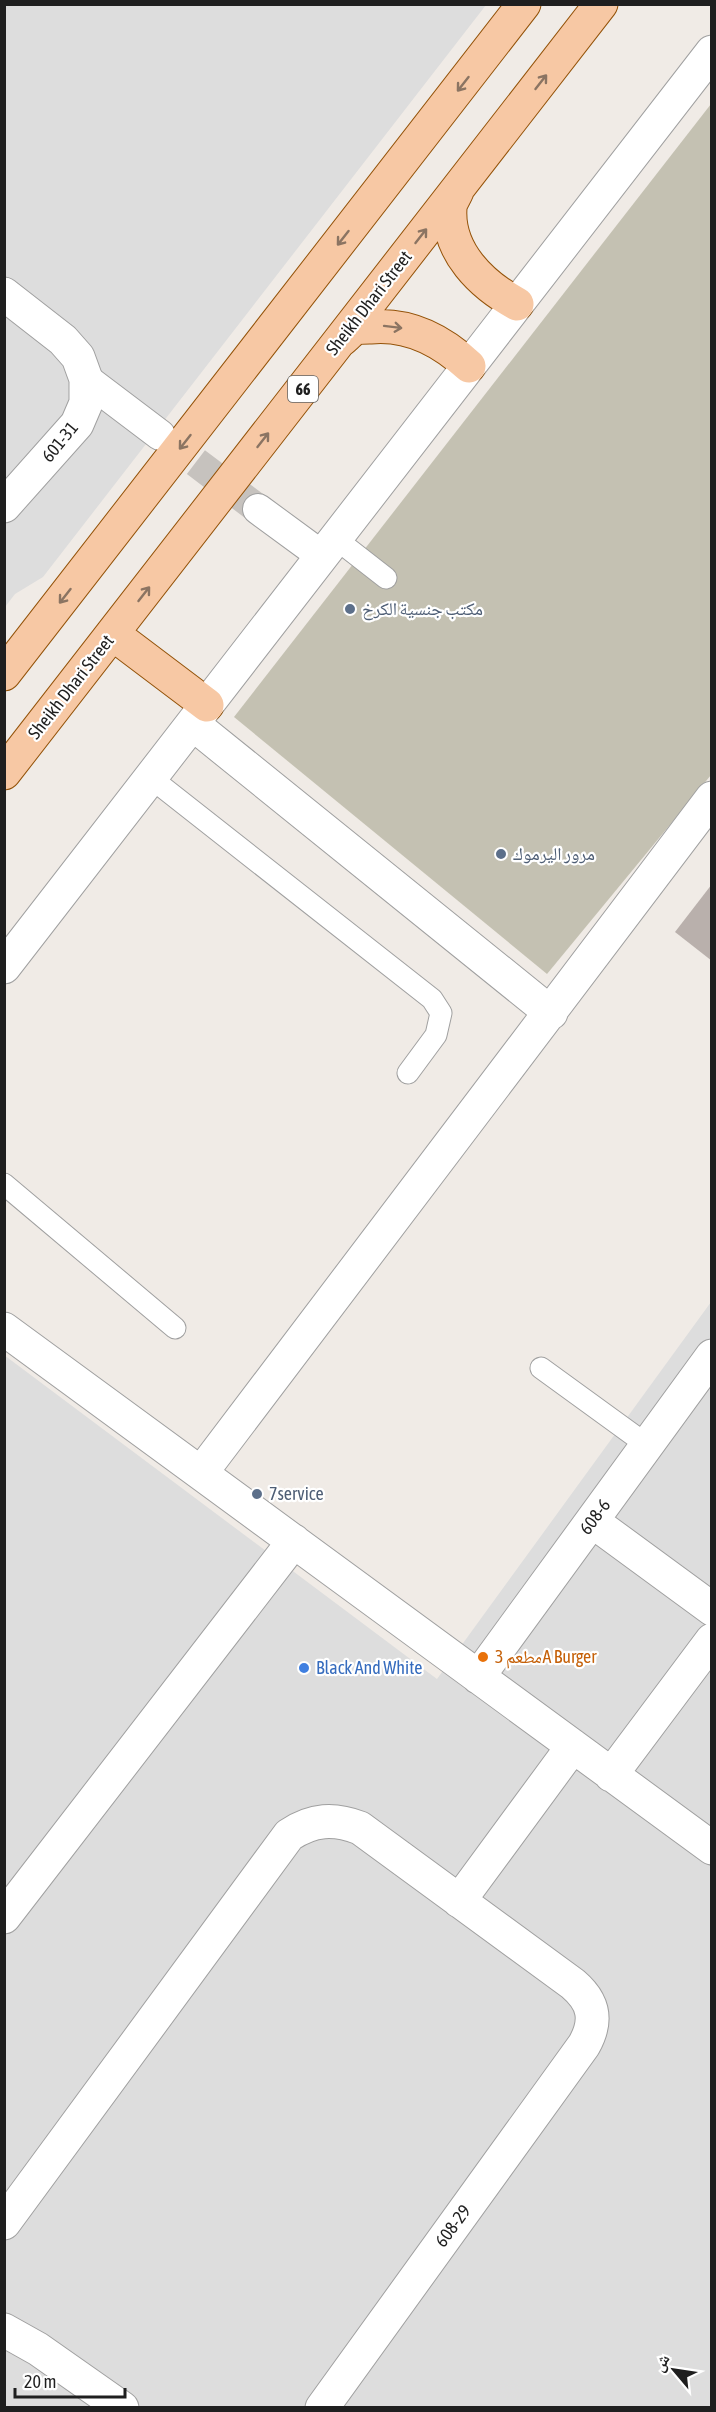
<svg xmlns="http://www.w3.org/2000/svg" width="716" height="2412" font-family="'Asap Condensed','Noto Naskh Arabic',sans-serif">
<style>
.residential{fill:#ddd}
.construction{fill:#c4c1b2}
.building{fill:#b9b0ac}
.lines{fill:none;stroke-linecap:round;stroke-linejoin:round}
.pedestrian-tunnel{stroke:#c6c2be;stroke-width:30;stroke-dasharray:30 15;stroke-linecap:butt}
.service-casing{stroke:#a0a0a0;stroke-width:23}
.pedestrian-casing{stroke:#a0a0a0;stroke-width:32}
.minor-casing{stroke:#a0a0a0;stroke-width:35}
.primary-casing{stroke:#935208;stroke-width:35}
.service{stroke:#fff;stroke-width:21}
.pedestrian{stroke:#fff;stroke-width:30}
.minor{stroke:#fff;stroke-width:33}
.primary{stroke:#f7c8a4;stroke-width:33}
.oneway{stroke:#8b7462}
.service-dot{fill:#5c6f8a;stroke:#fff;stroke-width:2}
.food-dot{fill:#e8710a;stroke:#fff;stroke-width:2}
.shop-dot{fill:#3f7fe0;stroke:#fff;stroke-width:2}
.labels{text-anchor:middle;stroke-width:4.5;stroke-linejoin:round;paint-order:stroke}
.shield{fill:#fff;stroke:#626262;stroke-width:1.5}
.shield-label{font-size:16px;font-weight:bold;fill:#1f1f1f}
.street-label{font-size:18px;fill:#1f1f1f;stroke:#fff}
.service-label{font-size:18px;fill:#4e5e75;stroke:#fff;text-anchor:start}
.food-label{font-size:18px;fill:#c56008;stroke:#fff;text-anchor:start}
.shop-label{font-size:18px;fill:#366cbe;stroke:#fff;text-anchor:start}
</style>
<rect width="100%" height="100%" fill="#f0ebe6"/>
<!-- residential -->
<path class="residential" d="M5,5H486L43,577L15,594L5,607Z
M711,1302V2407H5L4,1355L437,1679Z"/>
<!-- construction -->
<path class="construction" d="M711,104V775L547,974L234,717Z"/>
<!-- building -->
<path class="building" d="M712,884V961L675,932Z"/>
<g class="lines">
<!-- pedestrian-tunnel -->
<path class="pedestrian-tunnel" d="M160,435L258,509"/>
<!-- service casing -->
<g class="service-casing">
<path id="service" d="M336,539L386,578
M151,778L432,999L441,1013L436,1035L408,1073
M4,1184L175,1328
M541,1368L647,1445"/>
</g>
<!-- pedestrian casing -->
<g class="pedestrian-casing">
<path id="pedestrian" d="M86,379L160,435
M258,509L322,556"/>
</g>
<!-- minor casing -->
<g class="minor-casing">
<path id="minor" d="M4,294L63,340L78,357L86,379V403L77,424L4,506
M193,724L551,1013
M4,967L712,52
M4,1329L712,1848
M201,1473L712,798
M592,1521L712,1609
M478,1677L712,1356
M611,1775L712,1640
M459,1901L573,1746
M4,1917L294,1541
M4,2223L289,1835C313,1819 334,1818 360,1828L573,1984C594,2002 598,2020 584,2045L322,2408
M4,2330L38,2349L122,2408"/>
</g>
<!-- primary casing -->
<g class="primary-casing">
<path id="primary" d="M457,191C455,196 450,203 450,208C447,252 482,285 517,304
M341,340C345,337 351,330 356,328C360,327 366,327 370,327C409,323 441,340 469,366
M113,634L207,705
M4,674L524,4
M4,773L601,4"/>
</g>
<!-- service -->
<use href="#service" class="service"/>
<!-- pedestrian -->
<use href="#pedestrian" class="pedestrian"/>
<!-- minor -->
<use href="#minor" class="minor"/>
<!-- primary -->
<use href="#primary" class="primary"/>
</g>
<!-- one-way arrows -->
<defs><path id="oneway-shaft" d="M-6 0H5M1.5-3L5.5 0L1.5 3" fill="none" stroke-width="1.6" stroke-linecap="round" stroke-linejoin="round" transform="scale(1.5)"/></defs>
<g class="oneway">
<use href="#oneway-shaft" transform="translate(541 82) rotate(-52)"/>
<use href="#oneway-shaft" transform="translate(463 84) rotate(128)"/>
<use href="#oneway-shaft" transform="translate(421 236) rotate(-52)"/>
<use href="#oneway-shaft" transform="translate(343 238) rotate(128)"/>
<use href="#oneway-shaft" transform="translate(393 327) rotate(7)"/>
<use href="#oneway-shaft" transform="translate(263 440) rotate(-52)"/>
<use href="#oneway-shaft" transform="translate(185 442) rotate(128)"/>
<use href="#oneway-shaft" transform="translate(144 594) rotate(-52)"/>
<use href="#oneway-shaft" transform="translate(65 596) rotate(128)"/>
</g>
<!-- markers -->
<g class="service-dot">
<circle cx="350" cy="609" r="6"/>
<circle cx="501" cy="854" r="6"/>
<circle cx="257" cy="1494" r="6"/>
</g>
<circle class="food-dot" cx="483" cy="1657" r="6"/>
<circle class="shop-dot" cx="304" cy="1668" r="6"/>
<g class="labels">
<!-- shield labels -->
<rect class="shield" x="288" y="376" width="30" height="26" rx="4.5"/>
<g class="shield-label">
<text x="303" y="395">66</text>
</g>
<!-- street labels -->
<g class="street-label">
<text transform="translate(369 303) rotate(-52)" y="6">Sheikh Dhari Street</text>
<text transform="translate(60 442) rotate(-51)" y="6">601-31</text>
<text transform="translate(71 687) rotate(-52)" y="6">Sheikh Dhari Street</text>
<text transform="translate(595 1517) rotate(-54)" y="6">608-6</text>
<text transform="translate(453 2226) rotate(-54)" y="6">608-29</text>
</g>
<!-- service labels -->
<g class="service-label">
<text x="362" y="615">مكتب جنسية الكرخ</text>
<text x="513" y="860">مرور اليرموك</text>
<text x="269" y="1500">7service</text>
</g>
<!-- food labels -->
<g class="food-label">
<text x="495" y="1663">مطعم 3A Burger</text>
</g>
<!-- shop labels -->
<g class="shop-label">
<text x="316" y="1674">Black And White</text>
</g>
</g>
<!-- border -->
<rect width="716" height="2412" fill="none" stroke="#1f1f1f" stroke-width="12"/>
<!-- north arrow -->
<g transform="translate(674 2370) rotate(299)" stroke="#ffffff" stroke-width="4.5" paint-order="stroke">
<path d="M0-4.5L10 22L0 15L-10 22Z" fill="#1f1f1f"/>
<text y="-9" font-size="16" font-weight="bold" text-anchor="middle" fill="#1f1f1f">ش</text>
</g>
<!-- scale -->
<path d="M15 2388v9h110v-9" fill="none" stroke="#1f1f1f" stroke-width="3"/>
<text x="24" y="2388" font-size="18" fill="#1f1f1f" stroke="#ffffff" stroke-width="4.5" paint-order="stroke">20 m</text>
</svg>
